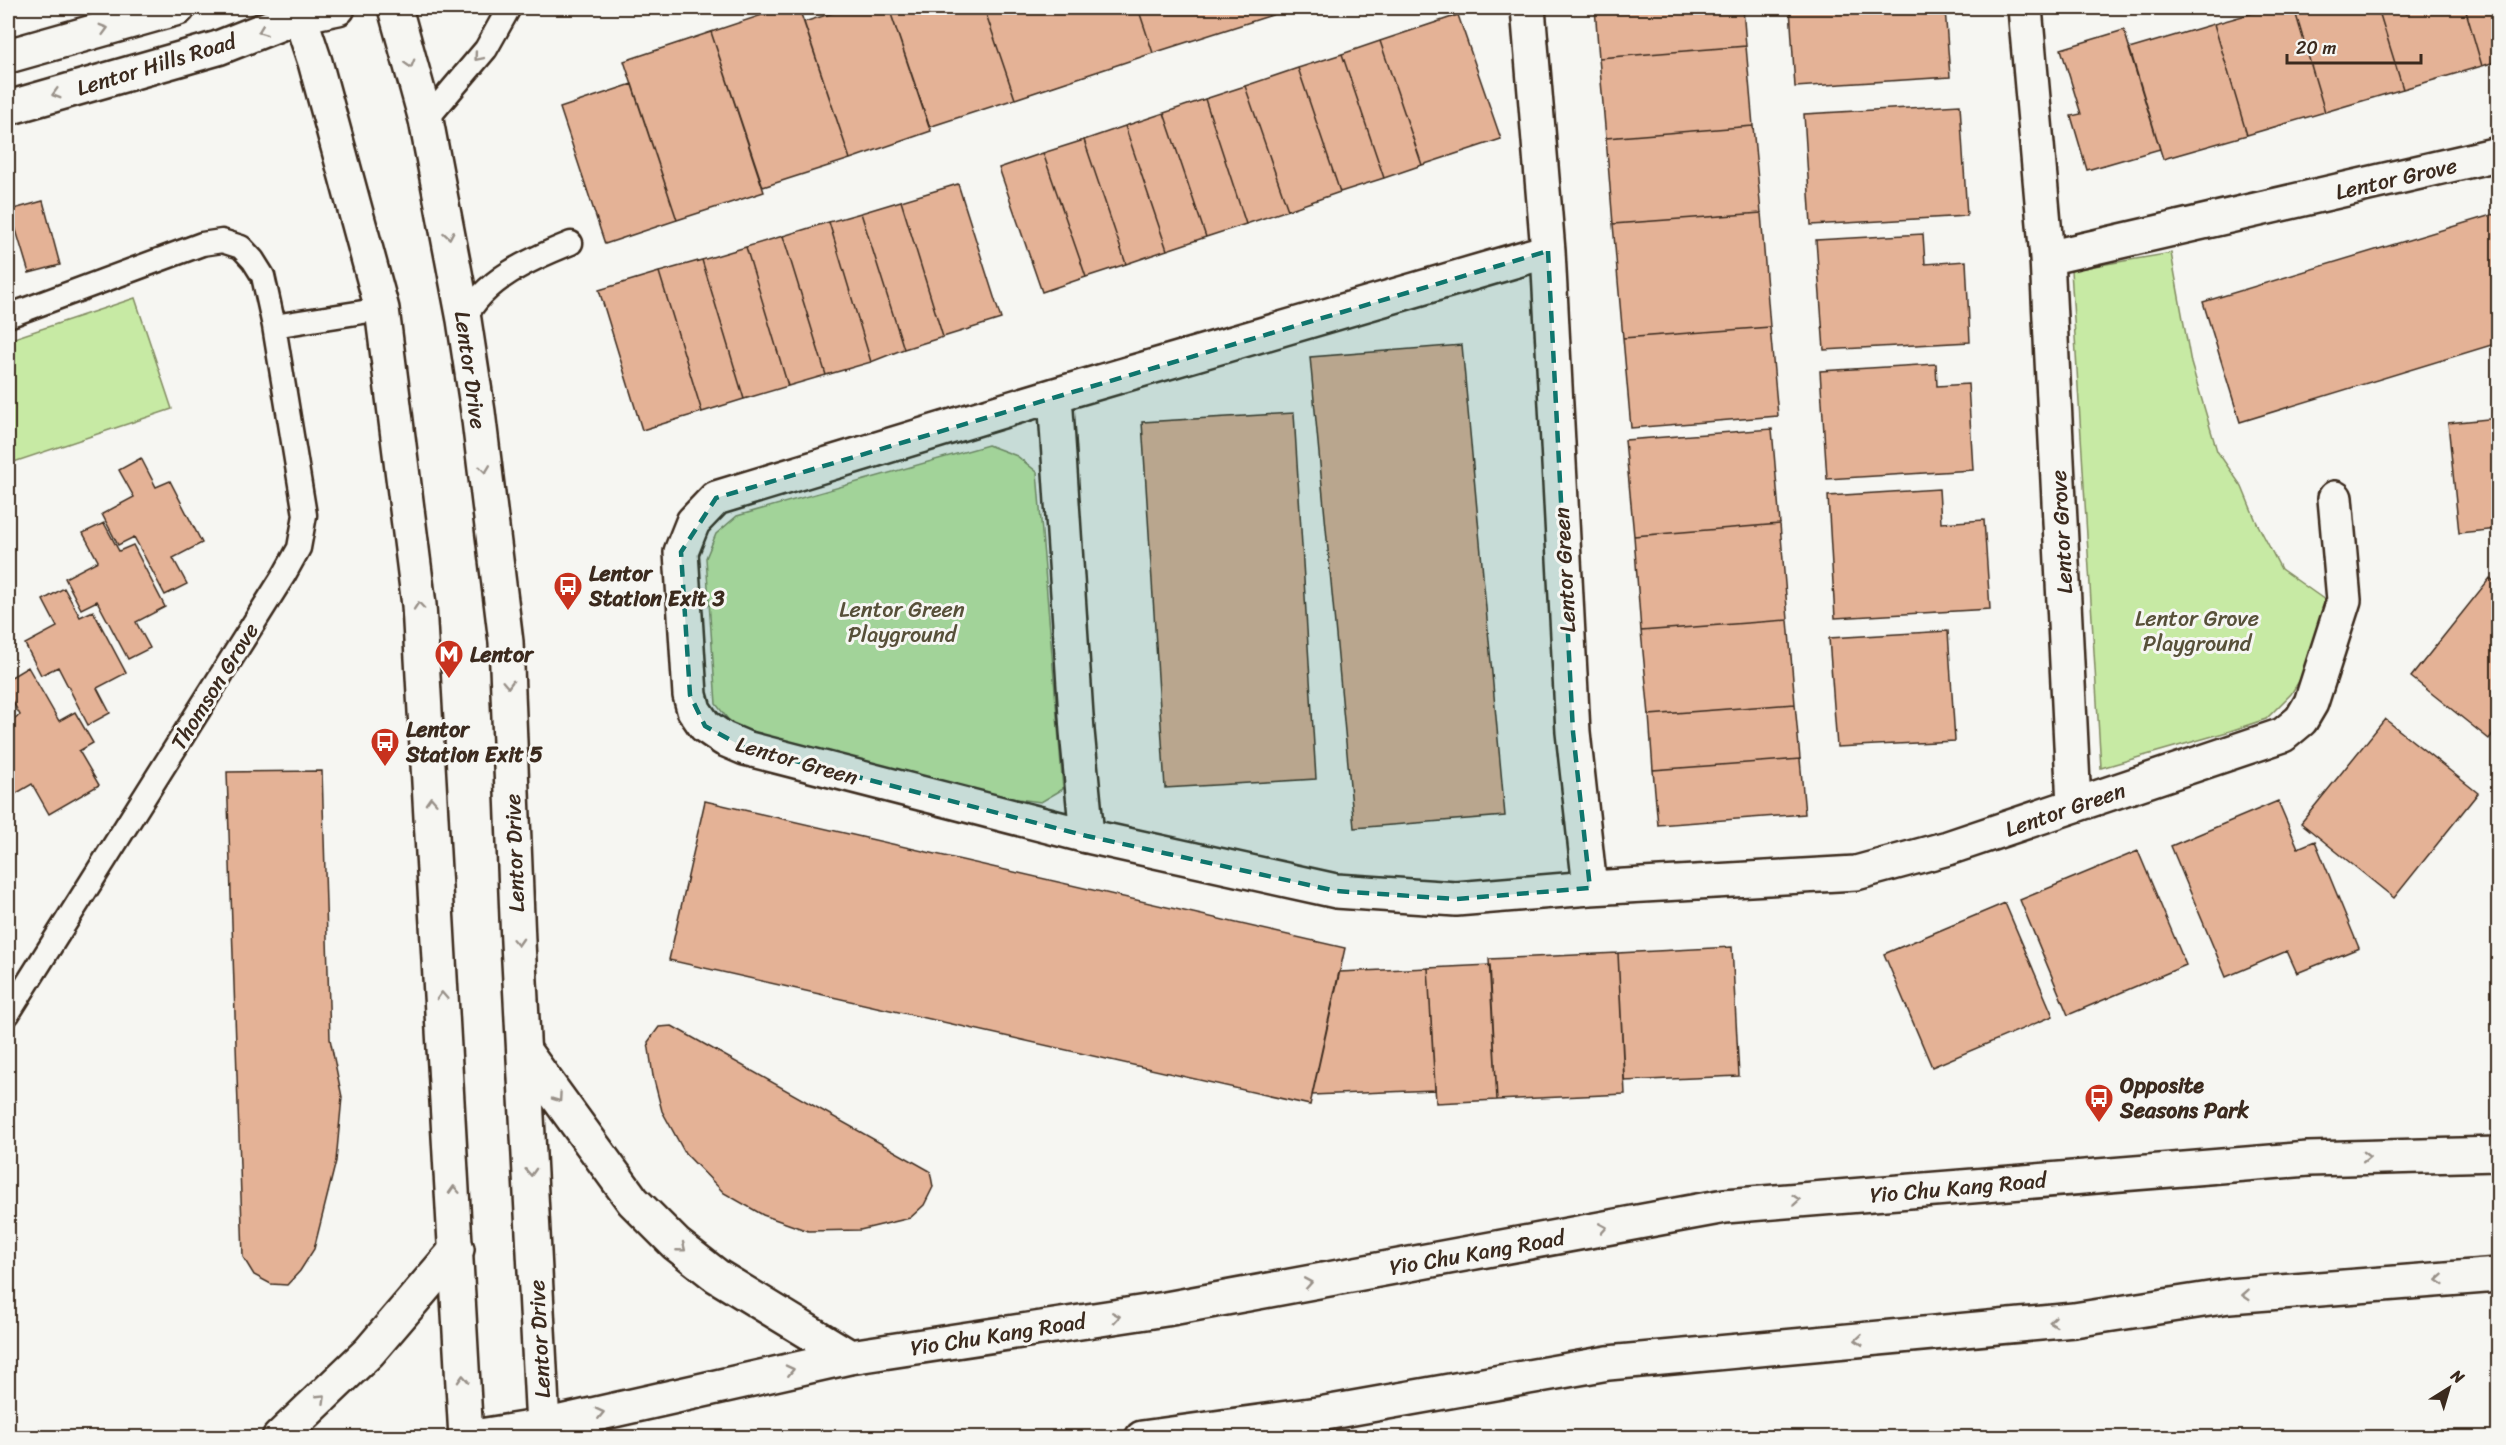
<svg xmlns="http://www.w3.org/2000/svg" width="2506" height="1445" font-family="Sriracha,sans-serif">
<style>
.green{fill:#c7eaa4;stroke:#818a61;stroke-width:1.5}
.building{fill:#e4b296;stroke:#3b2a1e;stroke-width:1.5}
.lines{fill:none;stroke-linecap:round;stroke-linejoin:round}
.service-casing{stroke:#3b2a1e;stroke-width:27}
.minor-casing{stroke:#3b2a1e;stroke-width:38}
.primary-casing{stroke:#3b2a1e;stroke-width:38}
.service{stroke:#f6f6f2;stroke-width:22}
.minor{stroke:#f6f6f2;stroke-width:33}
.primary{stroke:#f6f6f2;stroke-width:33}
.oneway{stroke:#989088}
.marked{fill:#0f766e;fill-opacity:0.2;stroke:#0f766e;stroke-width:4.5;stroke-dasharray:12 8;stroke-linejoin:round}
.labels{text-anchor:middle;stroke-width:6;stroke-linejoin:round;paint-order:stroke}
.street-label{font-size:22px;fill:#3b2a1e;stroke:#f6f6f2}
.poi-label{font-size:22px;font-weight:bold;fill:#3b2a1e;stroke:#f6f6f2;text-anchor:start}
.park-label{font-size:22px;fill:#575039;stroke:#f6f6f2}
</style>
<rect width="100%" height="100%" fill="#f6f6f2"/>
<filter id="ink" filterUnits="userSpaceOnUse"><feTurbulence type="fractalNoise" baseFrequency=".0167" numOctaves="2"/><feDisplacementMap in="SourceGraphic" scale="12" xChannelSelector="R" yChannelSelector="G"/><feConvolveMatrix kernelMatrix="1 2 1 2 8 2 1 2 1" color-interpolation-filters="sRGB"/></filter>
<g filter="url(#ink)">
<!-- green -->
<path class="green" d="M2171,253L2191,363L2217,451L2242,487L2256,521L2281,569L2325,600L2317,653L2291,694L2266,719L2227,732L2101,768L2071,270Z
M135,298L172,409L8,464V340Z
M988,445L1017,456L1037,472L1063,789L1041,802L1010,798L752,737L734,727L716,704L706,558L716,534L737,516Z"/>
<!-- building -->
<path class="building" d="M783,8H799L850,159L763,187L711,32Z
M849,8H889L931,131L850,159L804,22Z
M889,8H984L1015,99L929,127Z
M984,8H1138L1153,53L1015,99Z
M1138,8H1266L1269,16L1153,53Z
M1266,8H1293L1269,16Z
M1595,8H1743L1746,46L1599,58Z
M1790,8H1945L1950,77L1795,87Z
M2271,8H2294L2325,112L2247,135L2214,24Z
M2294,8H2378L2403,89L2325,112Z
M2378,8H2465L2482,66L2403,89Z
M2465,8H2498V61L2482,66Z
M1458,15L1501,139L1422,165L1380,41Z
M2214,24L2247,135L2163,159L2129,49Z
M2124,30L2160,149L2087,170L2071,116L2081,114L2061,49Z
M711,32L764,192L677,220L624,61Z
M1380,41L1422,165L1384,178L1342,54Z
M1746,46L1753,126L1606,138L1599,58Z
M1342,54L1384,178L1340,192L1298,68Z
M1298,68L1340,192L1288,210L1245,86Z
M632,84L677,220L605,244L560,108Z
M1245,86L1288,210L1246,224L1205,99Z
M1205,99L1246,224L1206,237L1164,113Z
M1960,105L1967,216L1811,225L1804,114Z
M1164,113L1206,237L1167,250L1125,126Z
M1125,126L1167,250L1126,264L1084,140Z
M1753,126L1761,213L1613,224L1606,138Z
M1084,140L1126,264L1086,277L1043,153Z
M1043,153L1086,277L1042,292L999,168Z
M958,184L1001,319L943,337L901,201Z
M43,201L60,265L29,273L10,210Z
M901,201L943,337L904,349L861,213Z
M861,213L904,349L871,362L829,222Z
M1761,213L1770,327L1623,338L1613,224Z
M2498,213V343L2240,422L2203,302Z
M829,222L871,362L826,375L783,236Z
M1923,234L1925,264L1966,261L1970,342L1824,350L1816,240Z
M783,236L826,375L788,386L746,247Z
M746,247L788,386L744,399L702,260Z
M702,260L744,399L702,412L659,272Z
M659,272L702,412L642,430L599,290Z
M1770,327L1778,416L1631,428L1623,338Z
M1462,345L1505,816L1354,828L1310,357Z
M1936,364L1937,386L1968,384L1973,470L1827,479L1820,371Z
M1294,413L1316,779L1165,788L1142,422Z
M2498,418V529L2459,533L2448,423Z
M1772,429L1780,524L1634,536L1625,440Z
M141,458L156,487L170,481L202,543L173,558L187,584L165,595L134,537L118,545L102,514L134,497L119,470Z
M1939,489L1941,523L1984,520L1990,609L1835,618L1828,496Z
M104,523L119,551L133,545L165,607L136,622L150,648L128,659L97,601L81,609L65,578L98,561L83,533Z
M1780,524L1788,620L1641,631L1634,536Z
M2490,578L2498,585V727L2489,739L2411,677Z
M64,588L80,617L93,611L126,673L97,688L110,713L88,725L58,667L41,675L25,644L57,627L43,600Z
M1788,620L1795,704L1649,715L1641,631Z
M1948,631L1955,741L1837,747L1829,638Z
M28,667L59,721L75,712L93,743L79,751L99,785L49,814L32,784L10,797L8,793V722L20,715L8,693V679Z
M1795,704L1800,759L1653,770L1649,715Z
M2385,719L2478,793L2394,898L2301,823Z
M1800,759L1805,814L1658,825L1653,770Z
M322,771L330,1039L342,1097L336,1161L314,1249L300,1271L287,1285L271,1284L254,1275L243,1257L227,772Z
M705,801L1345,948L1310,1105L669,960Z
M2278,801L2298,848L2315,841L2359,948L2297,973L2287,951L2226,977L2171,846Z
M2138,851L2186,965L2068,1015L2020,900Z
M2005,903L2053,1016L1932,1067L1884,954Z
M1732,947L1739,1076L1624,1081L1618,953Z
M1618,953L1625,1094L1497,1100L1489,959Z
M1490,965L1497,1100L1436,1103L1428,968Z
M1428,968L1435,1090L1312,1095L1339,972Z
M672,1026L930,1171L933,1187L924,1205L910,1218L860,1230L808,1231L763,1215L724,1193L685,1153L662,1111L653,1076L648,1042L659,1027Z"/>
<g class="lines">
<!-- service casing -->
<g class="service-casing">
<path id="service" d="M426,120L486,49L509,8
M8,316L202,244L222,241L241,247L253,260L263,276L274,326L305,515L299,548L284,575L8,1014
M464,320C484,279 531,259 571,243
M274,326L382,309"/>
</g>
<!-- minor casing -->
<g class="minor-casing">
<path id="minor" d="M297,8L315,62L382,309L419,605L466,1438
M395,8L426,120L464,320L478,412L506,642L518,942L543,1426
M1528,8L1548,251L1573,732L1590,888
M2025,8L2047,258L2074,805
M8,56L178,8
M8,108L218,48L299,16L338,8
M1548,251L1055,395L716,498L693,522L681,552L690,695L694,710L705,726L724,739L745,748L1087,836L1336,891L1456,899L1590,888L1856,873L1948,848L2283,735L2301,720L2311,703L2344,600L2335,498
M2047,258L2498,154
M1055,395L1077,731L1087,836"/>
</g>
<!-- primary casing -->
<g class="primary-casing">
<path id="primary" d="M524,1051L633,1201L676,1244L717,1276L850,1357
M279,1438L369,1352L457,1249
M467,1438L543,1426L850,1357L1166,1309L1725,1206L2308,1159L2498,1154
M1142,1438L1325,1413L1608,1363L2074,1320L2229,1296L2498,1275"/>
</g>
<!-- service -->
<use href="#service" class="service"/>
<!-- minor -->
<use href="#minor" class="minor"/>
<!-- primary -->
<use href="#primary" class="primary"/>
</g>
<!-- one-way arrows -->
<defs><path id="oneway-chevron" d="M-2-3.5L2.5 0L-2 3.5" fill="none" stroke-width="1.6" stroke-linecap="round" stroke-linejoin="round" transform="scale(1.5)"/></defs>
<g class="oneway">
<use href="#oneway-chevron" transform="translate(104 29) rotate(-16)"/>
<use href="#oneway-chevron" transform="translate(262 31) rotate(159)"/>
<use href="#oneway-chevron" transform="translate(478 57) rotate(130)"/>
<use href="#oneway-chevron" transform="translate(410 64) rotate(74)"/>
<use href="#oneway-chevron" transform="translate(56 94) rotate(164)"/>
<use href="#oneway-chevron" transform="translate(449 235) rotate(80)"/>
<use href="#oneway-chevron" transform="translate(485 469) rotate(83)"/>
<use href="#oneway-chevron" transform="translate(419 606) rotate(-95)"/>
<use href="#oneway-chevron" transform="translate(508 684) rotate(88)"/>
<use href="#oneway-chevron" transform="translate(431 801) rotate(-93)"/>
<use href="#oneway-chevron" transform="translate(518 942) rotate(87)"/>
<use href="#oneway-chevron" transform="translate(442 996) rotate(-93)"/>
<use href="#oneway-chevron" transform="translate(558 1098) rotate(55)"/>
<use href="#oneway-chevron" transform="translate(2366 1157) rotate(-1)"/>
<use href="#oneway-chevron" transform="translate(531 1172) rotate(87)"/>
<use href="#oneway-chevron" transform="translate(454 1190) rotate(-93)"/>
<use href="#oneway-chevron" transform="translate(1796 1200) rotate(-5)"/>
<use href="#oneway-chevron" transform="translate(1603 1228) rotate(-10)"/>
<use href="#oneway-chevron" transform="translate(682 1248) rotate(39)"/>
<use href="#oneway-chevron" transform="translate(2440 1280) rotate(176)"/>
<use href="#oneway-chevron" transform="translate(1308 1283) rotate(-10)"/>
<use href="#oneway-chevron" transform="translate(2246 1295) rotate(176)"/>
<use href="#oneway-chevron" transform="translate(1116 1317) rotate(-9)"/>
<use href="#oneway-chevron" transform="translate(2053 1322) rotate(175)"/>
<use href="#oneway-chevron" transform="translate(1859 1340) rotate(175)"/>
<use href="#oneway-chevron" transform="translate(790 1370) rotate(-13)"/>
<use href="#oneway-chevron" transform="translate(463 1379) rotate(-93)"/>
<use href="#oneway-chevron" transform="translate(322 1398) rotate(-44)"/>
<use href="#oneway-chevron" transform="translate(600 1413) rotate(-13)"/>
</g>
</g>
<!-- marked area -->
<path class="marked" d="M1548,251L1573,732L1590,888L1456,899L1336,891L1087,836L745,748L705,726L690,695L681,552L716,498Z"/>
<!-- icons -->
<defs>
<g id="bus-pin" transform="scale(1.5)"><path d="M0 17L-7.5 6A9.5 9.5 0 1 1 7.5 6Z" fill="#c8321e" stroke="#f6f6f2"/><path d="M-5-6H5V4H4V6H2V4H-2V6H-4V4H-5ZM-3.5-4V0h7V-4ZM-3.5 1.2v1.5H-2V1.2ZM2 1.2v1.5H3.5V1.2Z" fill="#fff"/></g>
<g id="metro-pin" transform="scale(1.5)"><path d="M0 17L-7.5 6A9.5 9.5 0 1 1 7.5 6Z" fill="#c8321e" stroke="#f6f6f2"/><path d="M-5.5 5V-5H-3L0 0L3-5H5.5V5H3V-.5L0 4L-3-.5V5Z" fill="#fff"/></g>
</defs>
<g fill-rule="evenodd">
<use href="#bus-pin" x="568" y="586"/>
<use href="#metro-pin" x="449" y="654"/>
<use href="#bus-pin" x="385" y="742"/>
<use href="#bus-pin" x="2099" y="1098"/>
</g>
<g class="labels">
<!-- street labels -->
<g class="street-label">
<text transform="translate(156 64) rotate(-17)" y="8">Lentor Hills Road</text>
<text transform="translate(2396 178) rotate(-13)" y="8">Lentor Grove</text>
<text transform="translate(471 370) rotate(82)" y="8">Lentor Drive</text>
<text transform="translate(2061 532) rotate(-93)" y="8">Lentor Grove</text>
<text transform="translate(1564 570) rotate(-93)" y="8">Lentor Green</text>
<text transform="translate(214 686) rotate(-58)" y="8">Thomson Grove</text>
<text transform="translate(797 760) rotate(16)" y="8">Lentor Green</text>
<text transform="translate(2065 809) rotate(-19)" y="8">Lentor Green</text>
<text transform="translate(514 853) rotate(-92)" y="8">Lentor Drive</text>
<text transform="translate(1958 1187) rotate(-5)" y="8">Yio Chu Kang Road</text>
<text transform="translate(1477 1252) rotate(-10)" y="8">Yio Chu Kang Road</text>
<text transform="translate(998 1334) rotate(-9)" y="8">Yio Chu Kang Road</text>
<text transform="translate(539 1339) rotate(-93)" y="8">Lentor Drive</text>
</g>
<!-- poi labels -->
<g class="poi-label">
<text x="589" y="581">Lentor<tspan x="589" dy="25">Station Exit 3</tspan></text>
<text x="470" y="662">Lentor</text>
<text x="406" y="737">Lentor<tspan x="406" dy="25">Station Exit 5</tspan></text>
<text x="2120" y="1093">Opposite<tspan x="2120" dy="25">Seasons Park</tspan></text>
</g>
<!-- park labels -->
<g class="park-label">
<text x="902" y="617">Lentor Green<tspan x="902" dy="25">Playground</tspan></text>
<text x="2197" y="626">Lentor Grove<tspan x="2197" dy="25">Playground</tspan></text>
</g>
</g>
<!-- margin -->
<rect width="2506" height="1445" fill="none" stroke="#f6f6f2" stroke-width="30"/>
<rect x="15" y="15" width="2476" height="1415" fill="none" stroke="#3b2a1e" stroke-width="2" filter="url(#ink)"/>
<!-- north arrow -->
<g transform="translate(2449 1388) rotate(37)" stroke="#f6f6f2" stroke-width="4.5" paint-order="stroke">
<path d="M0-4.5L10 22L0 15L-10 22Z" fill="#3b2a1e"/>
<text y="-9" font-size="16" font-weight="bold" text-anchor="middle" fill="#3b2a1e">N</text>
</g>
<!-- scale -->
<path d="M2287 54v9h134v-9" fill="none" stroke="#3b2a1e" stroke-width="3"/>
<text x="2296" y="54" font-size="18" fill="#3b2a1e" stroke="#f6f6f2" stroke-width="4.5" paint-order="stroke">20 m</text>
</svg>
